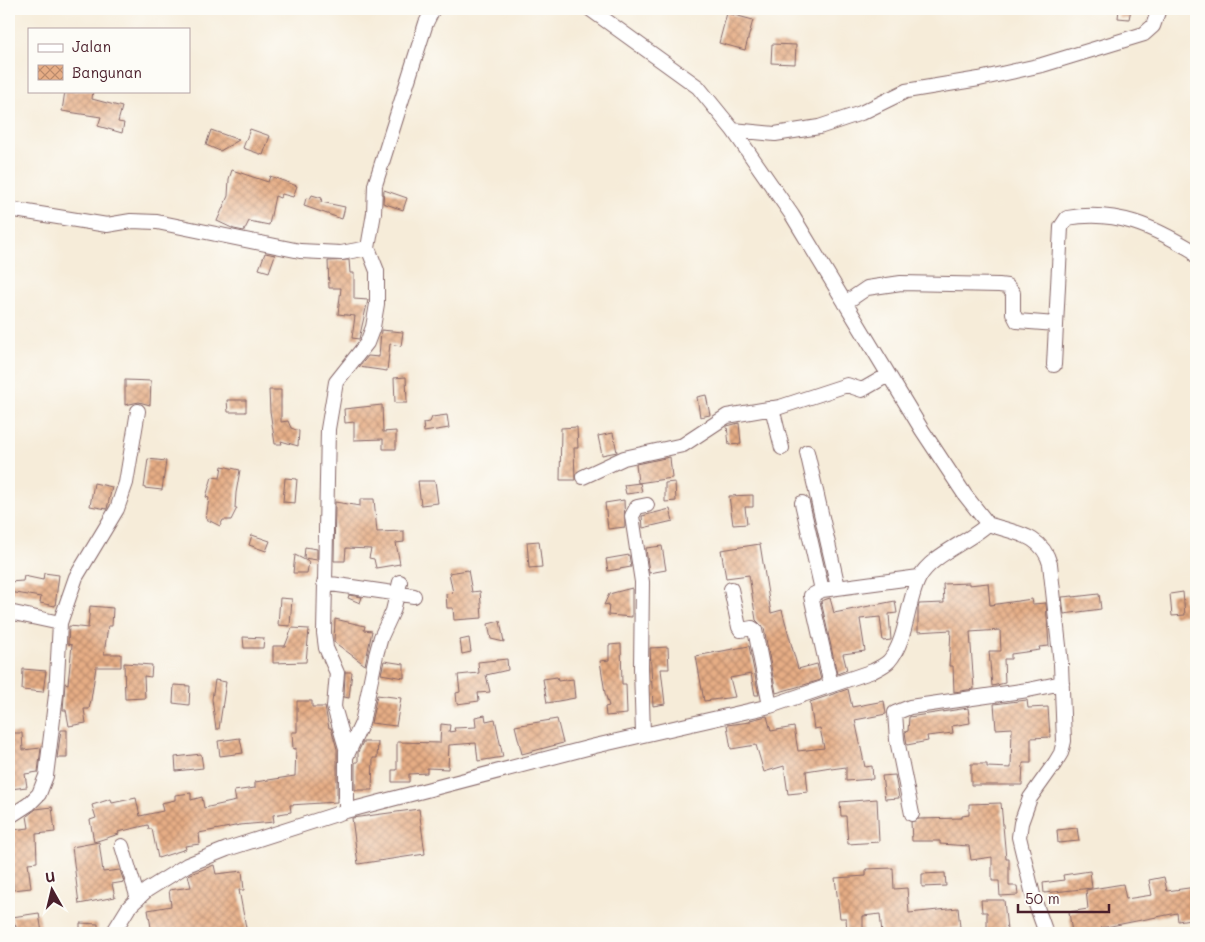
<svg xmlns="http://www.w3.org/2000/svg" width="1205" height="942" font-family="Mali,sans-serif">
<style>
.building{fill:url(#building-cross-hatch)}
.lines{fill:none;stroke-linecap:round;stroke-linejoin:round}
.minor-casing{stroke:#866768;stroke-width:16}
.minor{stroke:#fff;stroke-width:14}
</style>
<defs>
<pattern id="building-cross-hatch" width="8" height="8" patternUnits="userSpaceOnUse" patternTransform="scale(1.25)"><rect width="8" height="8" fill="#e6ad85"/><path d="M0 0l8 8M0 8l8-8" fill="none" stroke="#bc8c6d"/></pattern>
</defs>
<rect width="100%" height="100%" fill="#fdfcf7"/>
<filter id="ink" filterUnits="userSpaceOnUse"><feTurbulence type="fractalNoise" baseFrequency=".02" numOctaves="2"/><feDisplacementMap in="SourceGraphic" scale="10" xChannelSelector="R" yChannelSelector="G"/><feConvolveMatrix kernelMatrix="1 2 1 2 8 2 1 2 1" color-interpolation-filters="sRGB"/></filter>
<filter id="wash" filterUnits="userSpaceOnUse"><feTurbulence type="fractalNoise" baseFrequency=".0096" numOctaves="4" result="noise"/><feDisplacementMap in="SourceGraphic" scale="20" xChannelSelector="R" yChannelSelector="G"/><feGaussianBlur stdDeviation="1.12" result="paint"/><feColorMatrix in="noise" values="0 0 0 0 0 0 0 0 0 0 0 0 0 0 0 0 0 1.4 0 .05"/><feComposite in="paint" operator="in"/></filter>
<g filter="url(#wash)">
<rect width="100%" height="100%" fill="#f6ecd9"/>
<g id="blocks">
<!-- building -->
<path class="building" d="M1119,9H1131L1129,19L1118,18Z
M727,13L753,20L745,50L719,43Z
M772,44L796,45L795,64L771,63Z
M65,91H93L92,99L122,107L118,122L124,123L122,133L98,126L101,117L62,111Z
M250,129L270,136L263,155L243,148Z
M211,130L239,140L220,151L206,145Z
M232,170L268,182L270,176L297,186L293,197L282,194L280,198L275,196L269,225L249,221L244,231L234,229L217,221L228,196L229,179Z
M384,190L407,198L403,210L383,203Z
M312,195L322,198L321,202L345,207L342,219L304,206L306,198L310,199Z
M265,253L275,255L269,272L259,269Z
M349,260L350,273H354V299L368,300L359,339L352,338L355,316L338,314L341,288H329L328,261Z
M381,330L403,332L401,346L390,344L387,371L359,367L368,356L379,357Z
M406,377L407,403H395L394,378Z
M125,380L151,381L150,405L139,402L125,405Z
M269,390H281V422L288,421L291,428L299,431L298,446L281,441L282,444H275L270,411Z
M706,395L710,415L700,417L697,397Z
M227,400H246V412H228Z
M382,405L383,432L396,431V449H383V439L354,440V422L345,423L344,409Z
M447,415L449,428L424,432L423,423L430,422L432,417Z
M739,423L741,444L729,445L727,426Z
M577,427L578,448H574L575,480H560L561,428Z
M613,433L617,452L602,455L598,436Z
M670,457L672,478L638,483L636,464Z
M148,459L166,461L162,490L144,488Z
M222,466L240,470L236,493L235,508H237L231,520H223L220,526L206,519L209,498L206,497L212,477L220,478Z
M285,478L297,479L295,503L283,502Z
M418,481H435L438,503L421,505Z
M675,482L676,501L665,502V483Z
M94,483L112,487L107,509L90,506Z
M640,483L642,492L626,494L624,485Z
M753,495V507H745L747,524L733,525L729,496Z
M360,499H374L377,532L404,531V542L396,543L400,564L376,568L374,559L369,558L371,549L346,548L345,561H334L335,502L360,506Z
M624,500L625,527L608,529L605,503Z
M670,509L673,521L643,528L642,516Z
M252,535L270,541L266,551L249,545Z
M539,541L542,567L529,568L527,542Z
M760,544L771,613L782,610L798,669L817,664L821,680L776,693L764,628L756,620L749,575L726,578L721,550Z
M662,546L666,570L649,573L646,548Z
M305,547L317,549V560L304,558Z
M295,555L309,562L307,573H293Z
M629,555L631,567L608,571L606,559Z
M468,570L472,592L480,591L482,618L454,620L453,608H447L446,594L453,593L449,573Z
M44,573L59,575L55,606L40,603L41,597L9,592V582L23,581L24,576L43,580Z
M969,583V585L988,583L990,605L1032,599L1033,604L1046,603L1049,646L1039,647L1040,650L1011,654V659H1004L1005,683L992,686L989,651H1001L1000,630L970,632L974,689L954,692L953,666H949L951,630L918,632V609L919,604L944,603L943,584Z
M632,588V617L608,615L609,604L604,605L609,594Z
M1183,592L1185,615L1172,616L1170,594Z
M1099,594L1101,609L1064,614L1062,597L1073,596V597Z
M349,595L362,597L360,603L348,598Z
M280,598L292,599L290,626L278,625Z
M830,598L834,613L895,601L897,613L889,614L891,640L883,641L880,617L860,619L865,651L843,654L847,670L837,674L821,601Z
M90,606L113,608L112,626H108L104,654H121V667H96L91,700L89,709H84L86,723L69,726L66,710H63L65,683L68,684L72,645L68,644L69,626L88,628Z
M335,619L365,626L364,630L372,631L365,665L334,642Z
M500,621L504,642L491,639L488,624Z
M292,628L309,629L306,662L273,663V646H285Z
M243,637L264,638L263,648H244Z
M469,638L471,652L462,654L460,640Z
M621,644L622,684H626L627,714L606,716L605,707L609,706L605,693L600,661L609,660V645Z
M749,646L759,695H755L751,674L730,678L735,697L704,701L696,656Z
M668,647L669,669H661L665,704L653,706L650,648Z
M507,659L508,670L486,675L490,692L478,693L479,701L457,704L456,693L460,692L458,675L479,673L478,662Z
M384,661L404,664V678L381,674Z
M124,663L152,665L151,677L144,676L145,698L125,699Z
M23,669L46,671L43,692L22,690Z
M345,672H352L349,698L344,697Z
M557,677L558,681L573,679L575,698L547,703L543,679Z
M215,680L226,682L219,729H216L212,699Z
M174,685L190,686L189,705L173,703Z
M848,689L852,707L884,701L886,714L855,720L865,767L872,766L873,779L846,781V767L831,769V767L806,771L808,792L788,794L784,766L764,772L756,745L731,749L727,725L750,722V720L767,716L771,731L794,727L798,751L824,748L820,728L814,729L810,702Z
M377,695L401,698L396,726L371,723Z
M1027,700L1028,708L1048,707L1050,737L1031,738V763H1023L1022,785H971V764H987V767L1011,768L1012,728L996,729L994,704Z
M297,701H312V707H325L329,728H331L337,749V802L290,805L291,812L273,815L274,822L240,825L199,833L200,844L185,846L186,849L158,858L152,829H149L148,825L118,832L119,834L94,842L90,820L96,818L92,805L111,799L112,803L136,798L140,816L163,811L161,803L175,800V795L191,793V800L202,797L204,808L236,801L234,791L255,788V782L295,776L296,748L293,749L292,732H297Z
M968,708L970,723L952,726L953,733L927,736L928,741L907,745L905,732L908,731L909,717Z
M485,715L486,721L495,719L503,757L478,761L476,743L449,745L448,769L427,768V773L409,774V782H392V770H397V742L440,743L441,724L450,725L449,732L455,731L454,728L476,727L475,717Z
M557,719L563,743L522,754L515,726Z
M61,730H67V758H57Z
M9,733H22L23,750L41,748L38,772L25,774L27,787L10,789Z
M240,738L243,753L220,756L218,741Z
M363,742H378L377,758H373L372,790H355V762H358V752Z
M201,754L203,768L176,771L175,757Z
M895,775L899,798L885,799L882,776Z
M877,799L879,842L848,844L846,816H841L840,802Z
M1001,803L1006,859H1009V886H1017L1018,895L1000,896L999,881H992V857L971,860L969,846L940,844V841H912L911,822L919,819L962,818V816L969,815V804Z
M52,807L55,832L36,834L37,862L28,863L31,888L13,890L12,830L29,828L27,816L36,809Z
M419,809L425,854L358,864L352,818Z
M1077,828L1079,841L1058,843L1057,830Z
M99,842L103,872L120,870L124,882L112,884L115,897L79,904L72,847Z
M214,865L216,874L242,871L244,890H239L247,933H152L148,910L171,906L169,890L191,887L188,875Z
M893,868L894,889L907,888L909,913L958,908L960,927L907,933H882L880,914L863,916V933H847L846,918H840L835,878L866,876V869Z
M1090,871L1092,888L1044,893L1043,883L1064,880L1063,875Z
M945,873L946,886L922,887V874Z
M1164,877L1167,891L1196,887V918L1178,921L1177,913L1101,928V933H1072L1069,912L1088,909L1086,890L1123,884L1126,899L1152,895L1149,880Z
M981,900H1004L1007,930H987V912H982Z
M39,913L42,933H18L12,917Z
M80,923L98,924V933H80Z"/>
</g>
</g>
<g filter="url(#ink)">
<use href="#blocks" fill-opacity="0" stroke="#866768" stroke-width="1"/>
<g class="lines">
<!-- minor casing -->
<g class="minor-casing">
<path id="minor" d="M590,9L698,87L733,130L792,215L922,430L965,495L988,524
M733,130L775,134L819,127L861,113L906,91L979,79L1042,65L1144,34L1153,26L1159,9
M9,209L107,225L131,221L157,222L300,251L341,253L368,248L374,213L375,185L426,23L433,9
M845,303L867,288L901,283L999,285L1007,286L1013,293V313L1017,321L1056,324
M1054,365L1061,227L1067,218C1116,209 1154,227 1195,252L1196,256
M772,408L782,448
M807,452L838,587
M583,477L624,458L683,445L727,416L780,407L847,385L862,390L888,375
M802,503L822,590
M324,583L414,596
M731,589L739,627L741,630L752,628L755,630L770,706
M9,612L60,623
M831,685L811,596L822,590L919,577
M643,734L641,668L642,582L632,516L637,507L647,505
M347,755L362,723L376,655L381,637L393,611L400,582
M346,811V748L334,707L337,673L326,648L324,633L328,429L336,382L367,343L373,327L377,304V271L368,248
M912,814L897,740L895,713L910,707L1028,690L1062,683
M9,817L29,804L39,794L46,776L56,695L60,623L76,577L117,509L126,483L138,411
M122,846L138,899
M9,930V933
M113,933L129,907L147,890L187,865L227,849L346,811L595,746L770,706L873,671C879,668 885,665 889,661C907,641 907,601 919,578C931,555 969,542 988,524C1014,533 1042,534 1050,564L1061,664L1064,741L1061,753L1055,763L1030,798L1021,823L1019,837L1034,899L1046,933"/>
</g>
<!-- minor -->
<use href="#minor" class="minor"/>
</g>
</g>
<!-- margin -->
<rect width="1205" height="942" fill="none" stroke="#fdfcf7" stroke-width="30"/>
<!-- legend -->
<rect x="28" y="28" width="162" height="65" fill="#fdfcf7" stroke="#b5a4a5"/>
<rect x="38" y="44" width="25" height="8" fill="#ffffff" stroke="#b5a4a5"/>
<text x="72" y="52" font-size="15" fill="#4a1f2b">Jalan</text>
<rect x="38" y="65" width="25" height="15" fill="url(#building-cross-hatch)" stroke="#b5a4a5"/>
<text x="72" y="78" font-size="15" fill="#4a1f2b">Bangunan</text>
<!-- north arrow -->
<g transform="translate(52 890) rotate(352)" stroke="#fdfcf7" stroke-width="4" paint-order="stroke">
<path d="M0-4L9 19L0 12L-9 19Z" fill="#4a1f2b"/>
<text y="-8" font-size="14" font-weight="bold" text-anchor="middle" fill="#4a1f2b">U</text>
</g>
<!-- scale -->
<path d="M1018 904v8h91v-8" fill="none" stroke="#4a1f2b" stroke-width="2.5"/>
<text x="1025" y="904" font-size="15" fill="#4a1f2b" stroke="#fdfcf7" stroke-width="4" paint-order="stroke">50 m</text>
</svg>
